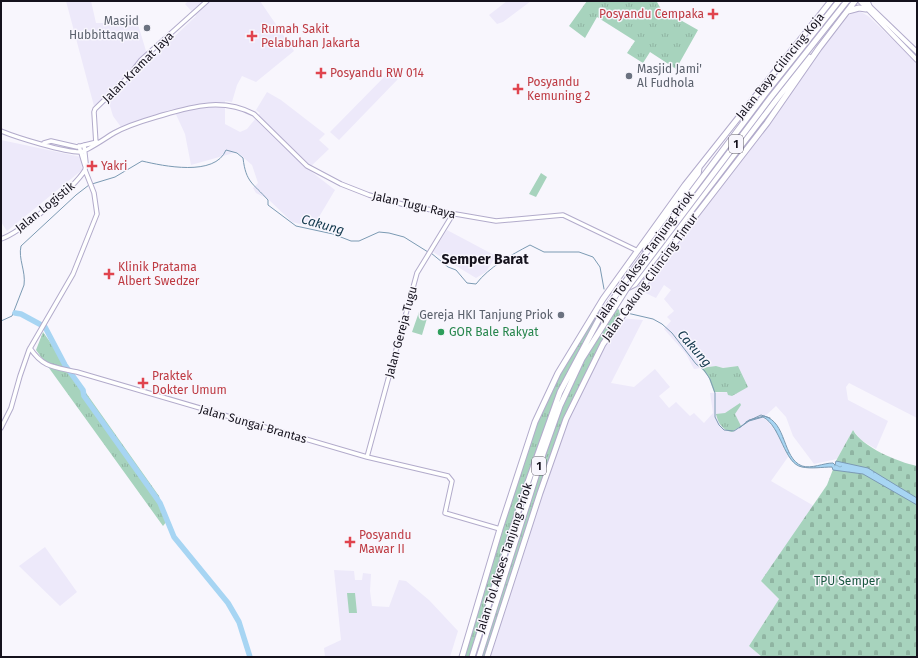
<svg xmlns="http://www.w3.org/2000/svg" width="918" height="658" font-family="'Fira Sans',sans-serif">
<style>
.built{fill:#ede9fa}
.grass{fill:url(#grass-tufts)}
.cemetery{fill:url(#cemetery-stones)}
.pitch{fill:#a7d3bd}
.water{fill:url(#water-ripples);stroke:#7b9ab3}
.lines{fill:none;stroke-linecap:round;stroke-linejoin:round}
.stream{stroke:#7b9ab3;stroke-width:1}
.river{stroke:#a7d5f3;stroke-width:5.5}
.secondary-casing{stroke:#b2abcb;stroke-width:5.5}
.primary-casing{stroke:#b2abcb;stroke-width:6}
.highway-casing{stroke:#b2abcb;stroke-width:7}
.secondary{stroke:#fff;stroke-width:3.5}
.primary{stroke:#fff;stroke-width:4}
.highway{stroke:#fff;stroke-width:5}
.highway-bridge-casing{stroke:#b2abcb;stroke-width:7;stroke-linecap:butt}
.highway-bridge{stroke:#fff;stroke-width:5}
.health-dot{fill:#e0444e;stroke:#f8f6fd;stroke-width:1.5}
.worship-dot{fill:#6b7280;stroke:#f8f6fd;stroke-width:1.5}
.leisure-dot{fill:#2e9e5b;stroke:#f8f6fd;stroke-width:1.5}
.labels{text-anchor:middle;stroke-width:3;stroke-linejoin:round;paint-order:stroke}
.shield{fill:#f8f6fd;stroke:#595660;stroke-width:1}
.shield-label{font-size:11px;font-weight:bold;fill:#15121d}
.health-label{font-size:12px;fill:#be3a42;stroke:#f8f6fd;text-anchor:start}
.worship-label{font-size:12px;fill:#5b616d;stroke:#f8f6fd;text-anchor:end}
.street-label{font-size:12px;fill:#15121d;stroke:#f8f6fd}
.leisure-label{font-size:12px;fill:#27864d;stroke:#f8f6fd;text-anchor:start}
.park-label{font-size:12px;fill:#19573f;stroke:#f8f6fd}
.water-label{font-size:13px;font-style:italic;fill:#11374c;stroke:#f8f6fd}
.quarter-label{font-size:14px;font-weight:bold;fill:#15121d;stroke:#f8f6fd}
</style>
<defs>
<pattern id="grass-tufts" width="24" height="20" patternUnits="userSpaceOnUse"><rect width="24" height="20" fill="#a7d3bd"/><path d="M3 7l-1-3M5 7V3M7 7l1-3M15 17l-1-3M17 17v-4M19 17l1-3" fill="none" stroke="#8fb4a2"/></pattern>
<pattern id="cemetery-stones" width="16" height="16" patternUnits="userSpaceOnUse"><rect width="16" height="16" fill="#a7d3bd"/><path d="M2 7V4a2 2 0 0 1 4 0v3zM10 15v-3a2 2 0 0 1 4 0v3z" fill="#8fb4a2"/></pattern>
<pattern id="water-ripples" width="26" height="14" patternUnits="userSpaceOnUse"><rect width="26" height="14" fill="#a7d5f3"/><path d="M2 4q2-2 4 0t4 0M15 11q2-2 4 0t4 0" fill="none" stroke="#8fb6d0"/></pattern>
</defs>
<rect width="100%" height="100%" fill="#f8f6fd"/>
<!-- built -->
<path class="built" d="M66,1H91L96,23H130L137,21L149,61L196,16L185,4L188,1H260L294,51L256,82L242,76L237,85L232,102L225,101V124L240,132L247,129L260,113L256,110L267,92L281,100L325,134L319,140L329,149L308,169L335,190L313,227L292,222L268,199L256,193L253,188L258,183L252,165L237,152L191,165L185,134L174,110L121,127L113,116L107,96L94,106Z
M507,1H531L503,22L497,24L489,15Z
M854,12H861L868,16L917,62V418L849,383L846,387L848,400L888,421L876,449L861,440L853,430L837,459L814,464L793,436L786,417L776,406L763,418L768,421L776,432L788,457L771,481L814,506L761,581L779,599L749,646L762,657H488L566,419L619,318L643,320L611,383L634,387L655,369L670,387L659,396L669,408L676,402L690,416L694,413L704,423L713,413L710,393L727,392L738,366L723,368L716,366L694,369L686,354L664,329L671,321L667,317L674,311L664,299L671,290L664,285L656,298L639,290L680,231L847,17Z
M390,71L398,79L339,140L330,132Z
M1,140L81,157L82,170L7,231L1,222Z
M447,230L496,256L486,272L476,278L433,252Z
M45,547L77,592L60,606L19,566Z
M334,570L354,571L355,580H362L363,573L371,574L370,591L372,606L389,607L399,580L406,581L429,600L458,631L450,657H325L324,648L341,640Z"/>
<!-- grass -->
<path class="grass" d="M587,1H658L657,2L661,9L698,30L676,69L650,52L643,63L627,53L635,41L597,17L585,38L569,26Z
M616,308L623,312L566,419L487,657H479L546,446L582,359Z
M596,310L602,314L554,404L472,657H462L538,414Z
M43,332L159,496L167,521L163,526L36,350Z
M716,366L723,368L738,366L748,387L732,396L728,395L727,392H714L708,376L701,368Z
M740,403L741,405L735,414L741,426L732,432C723,431 718,423 716,414L725,413Z"/>
<!-- cemetery -->
<path class="cemetery" d="M853,430C862,447 898,462 917,466V657H762L749,646L779,599L761,581L827,485L837,459Z"/>
<!-- pitch -->
<path class="pitch" d="M541,173L547,177L536,197L529,194Z
M419,312L428,315L422,335L412,332Z
M347,593H355L357,613H349Z"/>
<!-- water -->
<path class="water" d="M764,416C787,422 782,458 802,466C812,469 823,463 833,463L835,465L836,461L868,468L917,498V505L863,474L833,470L832,467C822,467 812,469 802,467C784,464 781,426 763,417L749,421L739,428L749,420Z"/>
<g class="lines">
<!-- stream -->
<path class="stream" d="M92,184L115,177L142,161C163,166 215,177 226,150L237,153L243,158C246,183 253,183 268,200V205L296,226L333,234L351,241H359L379,232L389,233L404,237L428,252
M431,253L448,267L456,270L467,283L476,284C489,267 511,255 530,245L544,252H579L593,257L600,267L604,289
M627,313L653,319L662,324L672,333L696,364L704,370L710,379L715,393V417L719,425L724,430L734,431L740,427
M1,321L12,316L24,285C26,271 18,259 21,246L76,195L89,185
M746,422L761,415L770,418"/>
<!-- river -->
<path class="river" d="M15,313L21,314L45,327L65,365L83,390L84,396L160,503L174,537L228,603L239,622L250,657"/>
<!-- secondary casing -->
<g class="secondary-casing">
<path id="secondary" d="M1,131C18,138 64,152 80,152C86,152 107,137 114,133C130,124 146,120 163,115C194,106 223,98 254,114L307,166L341,184L369,195L409,206L496,221L563,215L638,251
M44,143L51,141L77,147L97,142
M96,144L94,112L95,109L128,77L141,60L207,1
M79,146L85,166
M1,239C21,232 74,188 85,170
M30,348C43,368 55,367 77,372L367,457L448,476L452,481L445,513L500,529
M1,428L11,408L20,376L29,350L73,274L97,214L94,193L85,170L86,163L84,145
M367,457L417,273L453,214"/>
</g>
<!-- primary casing -->
<g class="primary-casing">
<path id="primary" d="M860,1L917,60
M864,1L917,52"/>
</g>
<!-- highway casing -->
<g class="highway-casing">
<path id="highway" d="M867,1L869,6
M848,11L859,8L866,9
M462,657L500,529L535,422L558,373L603,299L685,185L831,1
M472,657L524,493L560,392L599,319L645,254L646,247L698,175L699,168
M479,657L543,454L560,406L582,359L627,288L635,284L809,57
M487,657L540,493L566,419L603,344L659,263L767,123L819,48L855,1"/>
</g>
<!-- secondary -->
<use href="#secondary" class="secondary"/>
<!-- primary -->
<use href="#primary" class="primary"/>
<!-- highway -->
<use href="#highway" class="highway"/>
<!-- highway-bridge casing -->
<g class="highway-bridge-casing">
<path id="highway-bridge" d="M645,254L765,94L839,1
M627,288L771,97L847,1"/>
</g>
<!-- highway-bridge -->
<use href="#highway-bridge" class="highway-bridge"/>
</g>
<!-- markers -->
<g class="health-dot">
<path d="M711 8h4v4h4v4h-4v4h-4v-4h-4v-4h4z"/>
<path d="M250 30h4v4h4v4h-4v4h-4v-4h-4v-4h4z"/>
<path d="M319 67h4v4h4v4h-4v4h-4v-4h-4v-4h4z"/>
<path d="M516 83h4v4h4v4h-4v4h-4v-4h-4v-4h4z"/>
<path d="M90 160h4v4h4v4h-4v4h-4v-4h-4v-4h4z"/>
<path d="M107 268h4v4h4v4h-4v4h-4v-4h-4v-4h4z"/>
<path d="M141 377h4v4h4v4h-4v4h-4v-4h-4v-4h4z"/>
<path d="M348 536h4v4h4v4h-4v4h-4v-4h-4v-4h4z"/>
</g>
<g class="worship-dot">
<circle cx="147" cy="28" r="4"/>
<circle cx="629" cy="76" r="4"/>
<circle cx="561" cy="315" r="4"/>
</g>
<circle class="leisure-dot" cx="441" cy="332" r="4"/>
<g class="labels">
<!-- shield labels -->
<g class="shield">
<rect x="729" y="135" width="14" height="18" rx="3"/>
<rect x="532" y="457" width="14" height="18" rx="3"/>
</g>
<g class="shield-label">
<text x="736" y="148">1</text>
<text x="539" y="470">1</text>
</g>
<!-- health labels -->
<g class="health-label">
<text x="704" y="18" text-anchor="end">Posyandu Cempaka</text>
<text x="261" y="33">Rumah Sakit<tspan x="261" dy="14">Pelabuhan Jakarta</tspan></text>
<text x="330" y="77">Posyandu RW 014</text>
<text x="527" y="86">Posyandu<tspan x="527" dy="14">Kemuning 2</tspan></text>
<text x="101" y="170">Yakri</text>
<text x="118" y="271">Klinik Pratama<tspan x="118" dy="14">Albert Swedzer</tspan></text>
<text x="152" y="380">Praktek<tspan x="152" dy="14">Dokter Umum</tspan></text>
<text x="359" y="539">Posyandu<tspan x="359" dy="14">Mawar II</tspan></text>
</g>
<!-- worship labels -->
<g class="worship-label">
<text x="139" y="25">Masjid<tspan x="139" dy="14">Hubbittaqwa</tspan></text>
<text x="637" y="73" text-anchor="start">Masjid Jami'<tspan x="637" dy="14">Al Fudhola</tspan></text>
<text x="553" y="319">Gereja HKI Tanjung Priok</text>
</g>
<!-- street labels -->
<g class="street-label">
<text transform="translate(780 66) rotate(-51)" y="4">Jalan Raya Cilincing Koja</text>
<text transform="translate(138 67) rotate(-45)" y="4">Jalan Kramat Jaya</text>
<text transform="translate(414 205) rotate(13)" y="4">Jalan Tugu Raya</text>
<text transform="translate(45 207) rotate(-39)" y="4">Jalan Logistik</text>
<text transform="translate(645 256) rotate(-54)" y="4">Jalan Tol Akses Tanjung Priok</text>
<text transform="translate(650 277) rotate(-54)" y="4">Jalan Cakung Cilincing Timur</text>
<text transform="translate(401 332) rotate(-75)" y="4">Jalan Gereja Tugu</text>
<text transform="translate(253 424) rotate(16)" y="4">Jalan Sungai Brantas</text>
<text transform="translate(504 558) rotate(-72)" y="4">Jalan Tol Akses Tanjung Priok</text>
</g>
<!-- leisure labels -->
<g class="leisure-label">
<text x="449" y="336">GOR Bale Rakyat</text>
</g>
<!-- park labels -->
<g class="park-label">
<text x="847" y="585">TPU Semper</text>
</g>
<!-- water labels -->
<g class="water-label">
<text transform="translate(323 224) rotate(16)" y="5">Cakung</text>
<text transform="translate(695 348) rotate(49)" y="5">Cakung</text>
</g>
<!-- quarter labels -->
<g class="quarter-label">
<text x="485" y="264">Semper Barat</text>
</g>
</g>
<!-- border -->
<rect width="918" height="658" fill="none" stroke="#15121d" stroke-width="4"/>
</svg>
